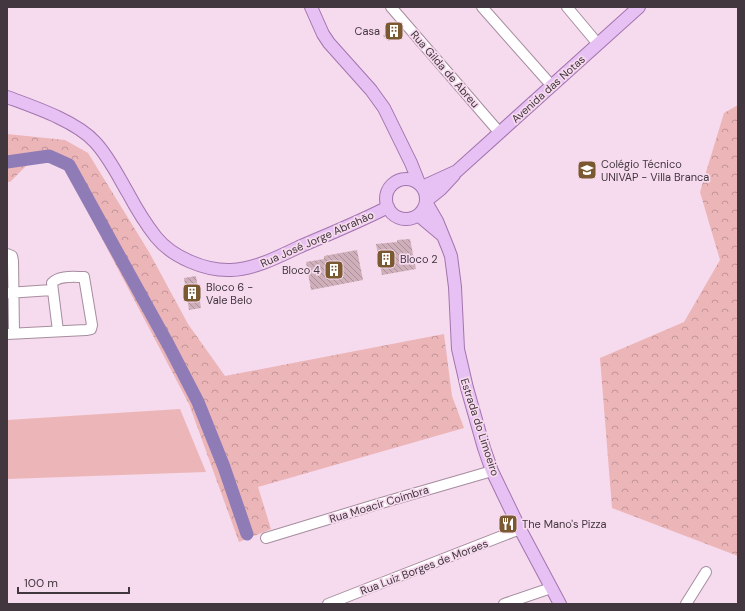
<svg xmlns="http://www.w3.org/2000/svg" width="745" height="611" font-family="'DM Sans',sans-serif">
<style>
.green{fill:#ecb5b8}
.forest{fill:url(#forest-crowns)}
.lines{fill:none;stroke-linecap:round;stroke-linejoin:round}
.river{stroke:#8f7cb7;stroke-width:13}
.building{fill:url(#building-back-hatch)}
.minor-casing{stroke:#a68d9f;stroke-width:12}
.major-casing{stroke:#a375af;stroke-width:14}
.minor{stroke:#fff;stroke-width:10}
.major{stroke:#e7c1f3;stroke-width:12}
.labels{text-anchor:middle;stroke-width:3.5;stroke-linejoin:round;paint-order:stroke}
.poi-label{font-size:11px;fill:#42373f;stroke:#f6daed;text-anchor:start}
.street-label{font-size:11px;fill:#42373f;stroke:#f6daed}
</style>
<defs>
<pattern id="forest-crowns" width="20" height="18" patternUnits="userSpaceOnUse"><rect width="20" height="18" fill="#ecb5b8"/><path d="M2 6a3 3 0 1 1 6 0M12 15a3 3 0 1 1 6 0" fill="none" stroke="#c19497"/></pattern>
<pattern id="building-back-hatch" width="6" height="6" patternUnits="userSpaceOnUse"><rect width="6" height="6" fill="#cfafba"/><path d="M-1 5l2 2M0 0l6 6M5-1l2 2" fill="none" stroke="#aa8f99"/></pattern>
</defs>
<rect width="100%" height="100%" fill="#f6daed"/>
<!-- green -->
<path class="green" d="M180,409L206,472L7,479V420Z"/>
<!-- forest -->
<path class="forest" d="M738,105V556L612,508L600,358L684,322L720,260L700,192L724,113Z
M7,134L65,140L88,153L149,252L188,324L225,376L444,334L452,396L464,428L258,487L271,529L239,542L189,404L61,161L54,151L38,154L10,182H7Z"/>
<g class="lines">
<!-- river -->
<path class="river" d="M7,162L49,156L69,165L169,346L198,402L224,467L247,534"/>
</g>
<!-- building -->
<path class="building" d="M396,23L402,30L389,41L383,36Z
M410,239L416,269L382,275L376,244L397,242V240Z
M357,250L363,280L311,290L306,262L324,259V256Z
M196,276L201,308L189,310L184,278Z"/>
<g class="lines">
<!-- minor casing -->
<g class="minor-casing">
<path id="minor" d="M391,7L499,132
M482,7L552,86
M567,7L598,44
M7,254L12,256L13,261L14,333
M7,293L52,290
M7,334L86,330L91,329L92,325L84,277C74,277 59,275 52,283L58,331
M266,538L378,504L492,471
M328,604L520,529
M504,604L551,588
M686,604L706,572"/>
</g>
<!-- major casing -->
<g class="major-casing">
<path id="major" d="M311,7L323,34L329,43L371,90L384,108L411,163L419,183
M7,97C34,107 76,121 95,142C109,157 118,176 128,193C136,208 145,223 156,237C172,257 205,271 231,270C255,269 278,257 299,247C329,234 359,222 388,207
M386 199a20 20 0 1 1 40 0a20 20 0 1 1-40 0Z
M422,187L457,171L639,7
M426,201L441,189L454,175
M426,202L437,221L448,248L451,256L455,287L458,349L467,388L484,448L492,471L520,529L560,604
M418,215L443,236"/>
</g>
<!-- minor -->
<use href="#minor" class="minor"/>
<!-- major -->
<use href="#major" class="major"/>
</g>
<!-- icons -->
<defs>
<g id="building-square" transform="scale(1)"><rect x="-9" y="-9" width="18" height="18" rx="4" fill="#7a5930" stroke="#f6daed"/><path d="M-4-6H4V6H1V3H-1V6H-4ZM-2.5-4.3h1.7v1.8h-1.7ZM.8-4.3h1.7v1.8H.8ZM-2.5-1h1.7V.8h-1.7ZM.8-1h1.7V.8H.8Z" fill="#fff"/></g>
<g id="university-square" transform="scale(1)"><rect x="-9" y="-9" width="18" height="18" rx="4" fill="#7a5930" stroke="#f6daed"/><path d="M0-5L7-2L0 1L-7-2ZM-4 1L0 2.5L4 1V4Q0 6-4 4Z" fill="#fff"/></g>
<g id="restaurant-square" transform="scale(1)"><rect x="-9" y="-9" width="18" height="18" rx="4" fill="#7a5930" stroke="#f6daed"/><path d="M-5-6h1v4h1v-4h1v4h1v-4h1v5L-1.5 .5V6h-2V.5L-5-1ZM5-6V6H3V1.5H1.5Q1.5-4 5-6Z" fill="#fff"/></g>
</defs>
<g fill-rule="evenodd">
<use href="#building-square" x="394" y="31"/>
<use href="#university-square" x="587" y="170"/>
<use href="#building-square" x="386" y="259"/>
<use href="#building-square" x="334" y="270"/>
<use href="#building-square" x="192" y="293"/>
<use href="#restaurant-square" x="508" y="524"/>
</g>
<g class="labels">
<!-- poi labels -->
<g class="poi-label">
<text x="380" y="35" text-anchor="end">Casa</text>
<text x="601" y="168">Colégio Técnico<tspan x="601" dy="13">UNIVAP - Villa Branca</tspan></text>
<text x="400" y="263">Bloco 2</text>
<text x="320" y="274" text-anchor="end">Bloco 4</text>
<text x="206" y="291">Bloco 6 -<tspan x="206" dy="13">Vale Belo</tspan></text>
<text x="522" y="528">The Mano's Pizza</text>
</g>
<!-- street labels -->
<g class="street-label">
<text transform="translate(445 69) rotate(49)" y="4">Rua Gilda de Abreu</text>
<text transform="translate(548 89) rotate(-42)" y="4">Avenida das Notas</text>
<text transform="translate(317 239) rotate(-24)" y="4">Rua José Jorge Abrahão</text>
<text transform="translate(480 427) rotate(72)" y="4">Estrada do Limoeiro</text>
<text transform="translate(379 504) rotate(-17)" y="4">Rua Moacir Coimbra</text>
<text transform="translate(424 567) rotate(-21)" y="4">Rua Luiz Borges de Moraes</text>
</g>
</g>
<!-- border -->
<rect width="745" height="611" fill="none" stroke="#42373f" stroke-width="16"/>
<!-- scale -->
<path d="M18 587v6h111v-6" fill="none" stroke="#42373f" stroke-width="2"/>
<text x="24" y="587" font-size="12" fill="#42373f" stroke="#f6daed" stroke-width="3" paint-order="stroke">100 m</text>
</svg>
